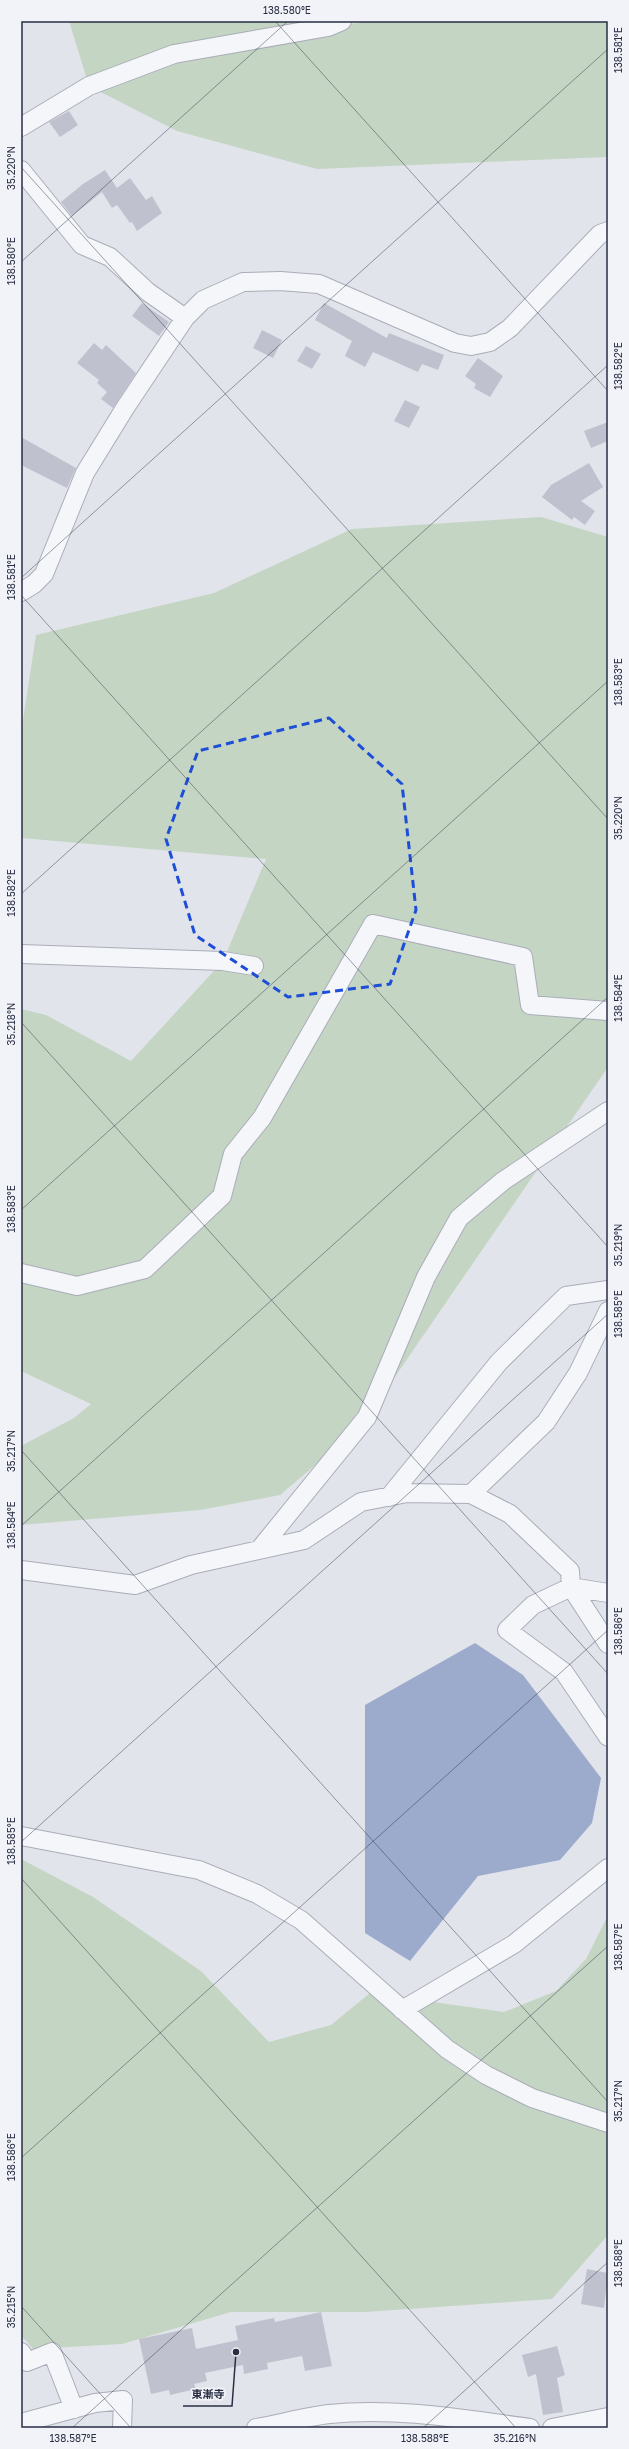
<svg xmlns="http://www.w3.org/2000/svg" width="629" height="2449" font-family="'Golos Text','Noto Sans JP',sans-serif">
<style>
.green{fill:#c4d5c3}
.water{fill:#9caacc}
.building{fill:#bfc2ce}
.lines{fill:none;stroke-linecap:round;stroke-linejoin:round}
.minor-casing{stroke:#aaadb9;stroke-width:20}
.minor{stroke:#f5f6f9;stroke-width:18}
.marked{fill:none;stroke:#1d4ed8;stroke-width:3;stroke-dasharray:8 5;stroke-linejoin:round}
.ticks{fill:none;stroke:#292e44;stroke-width:1;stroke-opacity:0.45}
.leader{fill:none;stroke:#292e44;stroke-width:1.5}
.callout-dot{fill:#292e44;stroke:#f2f3f8;stroke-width:1.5}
.callout-label{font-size:11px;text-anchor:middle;font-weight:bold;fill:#292e44;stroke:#f2f3f8;stroke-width:3.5;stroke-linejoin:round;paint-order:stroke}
.neatline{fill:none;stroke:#292e44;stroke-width:1.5}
.ticks-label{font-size:10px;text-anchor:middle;fill:#292e44}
</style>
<rect width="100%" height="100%" fill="#e2e4eb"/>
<!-- green -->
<path class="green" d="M69,21H323L328,27L373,21H608V157L317,169L177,131L89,86Z
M541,517L608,537V1067L361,1426L280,1495L200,1510L21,1525V1446L74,1418L91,1404L21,1371V1009L46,1015L131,1061L223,961L266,859L21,838V733L36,635L214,593L352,529Z
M21,1859L93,1897L201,1971L269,2042L331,2025L370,1993L504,2012L556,1991L586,1959L608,1915V2235L552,2299L365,2312H231L122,2344L33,2349L21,2335Z"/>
<!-- water -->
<path class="water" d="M475,1643L523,1675L601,1778L592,1823L560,1860L478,1876L410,1961L365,1933V1705Z"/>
<!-- building -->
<path class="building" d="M69,111L78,125L60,137L49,122Z
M105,170L117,188L130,178L146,200L152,196L162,213L137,231L132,222L130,223L117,205L112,208L102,192L72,216L61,202L83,184Z
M142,303L169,322L159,336L132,316Z
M324,303L387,338L389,333L444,355L438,370L422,364L418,372L373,352L365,367L345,356L352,341L315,320Z
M262,330L282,340L273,358L253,348Z
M94,343L102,350L106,345L136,373L113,408L101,399L107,392L97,383L99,380L77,363Z
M306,346L321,354L312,369L297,361Z
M478,358L503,376L490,397L474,388L476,384L465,376Z
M405,400L420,407L409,428L394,421Z
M608,422V441L591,448L584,431Z
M21,437L76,468L67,488L21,465Z
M589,463L603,487L581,501L595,511L585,525L574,517L572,520L542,497L551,485Z
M587,2269L608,2273L604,2308L581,2304Z
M321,2312L332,2366L305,2371L302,2356L267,2363L268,2369L244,2374L243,2365L205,2373L207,2381L194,2384L196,2389L170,2395L169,2390L151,2394L139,2339L192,2328L196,2349L238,2340L235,2326L274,2318L275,2322Z
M557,2346L565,2375L557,2378L563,2412L543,2415L536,2374L528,2377L522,2355Z"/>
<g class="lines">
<!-- minor casing -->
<g class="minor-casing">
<path id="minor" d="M21,127L89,86L174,54L328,27L342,21
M21,170L82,245L110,257L148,292L185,318
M21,592L34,584L44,574L85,473L125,408L185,318L203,300L243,282L280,281L319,284L455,343L471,346L490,342L510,328L600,234L608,231
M21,954L223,961L254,966
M21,1273L77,1286L145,1269L222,1196L233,1154L262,1118L373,924L523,957L530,1005L608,1011
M471,1494L546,1422L578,1373L608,1311
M389,1497L499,1362L566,1296L608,1290
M259,1550L367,1417L426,1277L459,1218L503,1181L608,1111
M21,1570L135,1585L191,1565L304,1540L361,1502L407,1493L471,1494L510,1514L570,1571L571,1587L533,1605L507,1630L564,1672L608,1737
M571,1587L608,1644
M571,1587L608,1593
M21,1836L199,1870L257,1894L301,1920L447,2049L486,2075L532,2098L608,2123
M402,2010L514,1944L608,1868
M21,2352L27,2362L52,2352L74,2409
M21,2423L95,2403L123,2400L122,2428
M256,2428C280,2424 304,2417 329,2414C396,2407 463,2419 530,2428
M552,2428L608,2417"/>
</g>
<!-- minor -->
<use href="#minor" class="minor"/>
</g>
<!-- marked area -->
<path class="marked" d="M329,718L402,784L416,910L390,984L288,997L195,935L166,839L198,751Z"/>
<!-- ticks -->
<path class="ticks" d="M275,21L608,391M21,167L608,819M21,262L288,21M21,578L608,49M21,595L608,1247M21,894L608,365M21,1022L608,1674M21,1210L608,681M21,1450L608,2102M21,1526L608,997M21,1842L608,1314M21,1878L516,2428M21,2158L608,1630M21,2306L131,2428M72,2428L608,1946M423,2428L608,2262"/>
<!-- callouts -->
<path class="leader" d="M236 2352L232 2406H183"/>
<circle class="callout-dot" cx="236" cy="2352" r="4"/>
<g class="callout-label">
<text x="208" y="2398">東漸寺</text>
</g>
<!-- border -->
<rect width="629" height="2449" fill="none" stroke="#f2f3f8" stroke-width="44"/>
<rect x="22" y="22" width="585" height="2405" class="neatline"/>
<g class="ticks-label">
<text x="287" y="14">138.580°E</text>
<text transform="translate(618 50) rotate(-90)" y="4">138.581°E</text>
<text transform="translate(11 168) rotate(-90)" y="4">35.220°N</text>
<text transform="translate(11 261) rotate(-90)" y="4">138.580°E</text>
<text transform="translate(618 366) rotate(-90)" y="4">138.582°E</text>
<text transform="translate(11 577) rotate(-90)" y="4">138.581°E</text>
<text transform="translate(618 682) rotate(-90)" y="4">138.583°E</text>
<text transform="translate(618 818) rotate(-90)" y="4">35.220°N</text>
<text transform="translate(11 893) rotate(-90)" y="4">138.582°E</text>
<text transform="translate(618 998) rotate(-90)" y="4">138.584°E</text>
<text transform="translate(11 1024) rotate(-90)" y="4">35.218°N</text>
<text transform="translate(11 1209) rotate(-90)" y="4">138.583°E</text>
<text transform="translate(618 1245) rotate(-90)" y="4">35.219°N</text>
<text transform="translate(618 1314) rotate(-90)" y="4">138.585°E</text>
<text transform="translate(11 1451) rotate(-90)" y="4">35.217°N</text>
<text transform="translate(11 1525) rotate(-90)" y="4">138.584°E</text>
<text transform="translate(618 1631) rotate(-90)" y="4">138.586°E</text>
<text transform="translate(11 1841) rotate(-90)" y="4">138.585°E</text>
<text transform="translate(618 1947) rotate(-90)" y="4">138.587°E</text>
<text transform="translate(618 2101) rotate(-90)" y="4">35.217°N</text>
<text transform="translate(11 2157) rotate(-90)" y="4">138.586°E</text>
<text transform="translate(618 2263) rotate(-90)" y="4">138.588°E</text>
<text transform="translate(11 2307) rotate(-90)" y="4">35.215°N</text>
<text x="73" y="2442">138.587°E</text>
<text x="425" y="2442">138.588°E</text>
<text x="515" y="2442">35.216°N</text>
</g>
</svg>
